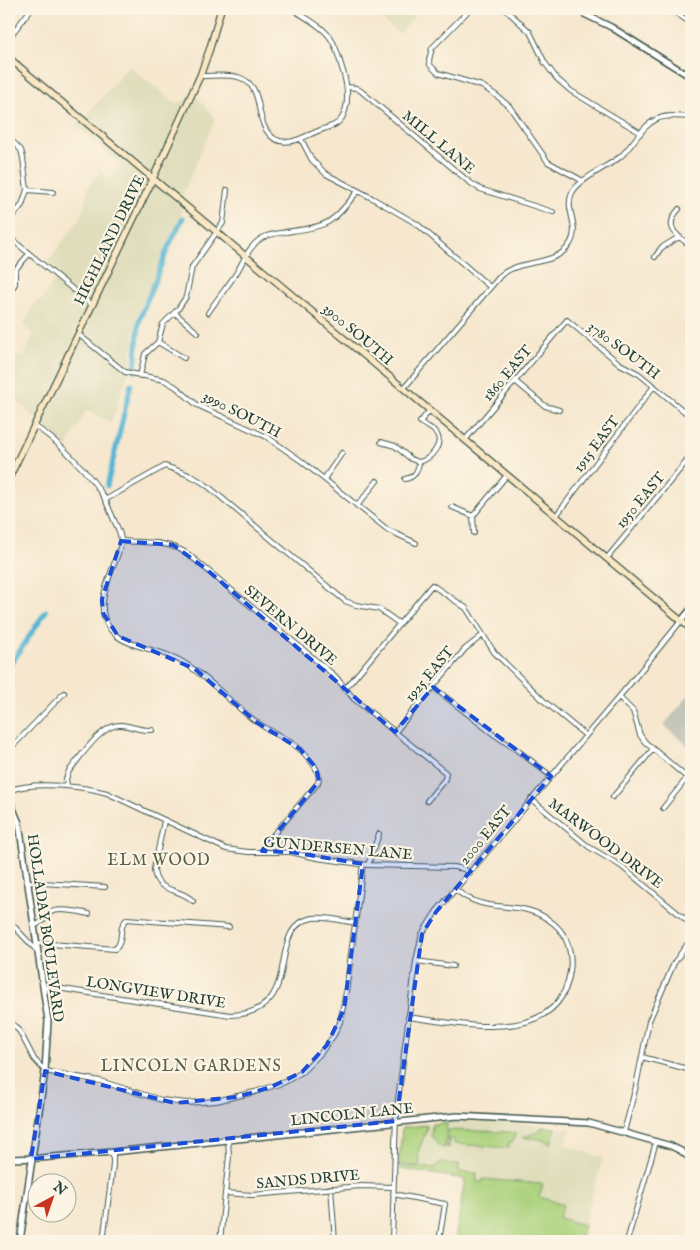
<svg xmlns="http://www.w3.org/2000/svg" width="700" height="1250" font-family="'IM FELL English',serif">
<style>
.built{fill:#dfddbb}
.industrial{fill:#c3c6b9}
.green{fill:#aad17c;stroke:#648758}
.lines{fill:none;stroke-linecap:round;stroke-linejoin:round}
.canal{stroke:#54b6d3;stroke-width:5}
.minor-casing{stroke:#3f564b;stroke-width:6}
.tertiary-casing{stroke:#3f564b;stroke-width:8}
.secondary-casing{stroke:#3f564b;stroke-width:8}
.minor{stroke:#fff;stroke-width:4}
.tertiary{stroke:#fff;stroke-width:5}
.secondary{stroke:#fae7c3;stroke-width:5.5}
.marked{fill:#1d4ed8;fill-opacity:0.2;stroke:#1d4ed8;stroke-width:4;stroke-dasharray:10 6;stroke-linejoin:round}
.labels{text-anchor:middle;stroke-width:4.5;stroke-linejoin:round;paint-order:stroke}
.street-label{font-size:15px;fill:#1f3d34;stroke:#fcf5e5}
.neighbourhood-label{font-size:16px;letter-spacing:1px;fill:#596049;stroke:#fcf5e5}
</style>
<rect width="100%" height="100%" fill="#fcf5e5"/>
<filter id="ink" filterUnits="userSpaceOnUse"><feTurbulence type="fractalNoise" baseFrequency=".02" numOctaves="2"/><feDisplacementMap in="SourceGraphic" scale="10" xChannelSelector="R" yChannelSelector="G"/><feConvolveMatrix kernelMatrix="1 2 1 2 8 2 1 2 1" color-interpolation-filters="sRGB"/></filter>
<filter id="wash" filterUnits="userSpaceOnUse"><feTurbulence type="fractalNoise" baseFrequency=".0096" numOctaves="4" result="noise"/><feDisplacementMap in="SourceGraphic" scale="20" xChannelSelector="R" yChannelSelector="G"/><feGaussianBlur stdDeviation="1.12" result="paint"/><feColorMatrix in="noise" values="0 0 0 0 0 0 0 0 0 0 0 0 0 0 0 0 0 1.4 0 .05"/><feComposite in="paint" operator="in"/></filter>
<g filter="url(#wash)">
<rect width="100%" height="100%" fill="#f6e7ce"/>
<!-- built -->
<path class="built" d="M369,9H420L400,34Z
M129,66L176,104L196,95L215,119L182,197L181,216L136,318L131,364L111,423L86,410L67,447L9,394V375L16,364L14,363L18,356H24L34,334L24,326V324L36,301H41L60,272L47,262L81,218L88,187L101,171L110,179L121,165L77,126Z
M464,1120L518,1123L571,1129L565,1145L603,1158L579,1241H455L463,1179L399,1167L402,1125Z"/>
<!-- industrial -->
<path class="industrial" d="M691,692V749L664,725Z"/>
<!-- green -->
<path class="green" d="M447,1123L445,1148L440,1147L431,1136L432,1124Z
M427,1125C426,1139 414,1150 420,1162L418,1166L399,1164L402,1128Z
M542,1127L556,1128L551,1144L540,1139L523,1138V1136H530V1134L538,1133Z
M448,1130L510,1132L516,1134L512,1142H509V1148L454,1144V1139L450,1138L449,1148L447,1147Z
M440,1163L459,1164V1172L477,1173V1182H483V1179L543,1184L539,1197L563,1204L559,1218L584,1225L580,1241H455L465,1179L400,1169V1166L429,1168L435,1167Z"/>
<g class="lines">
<!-- canal -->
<path class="canal" d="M135,371L139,321L168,248L183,218
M107,486L131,384
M9,667L46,611"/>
</g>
</g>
<g filter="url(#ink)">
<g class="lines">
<!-- minor casing -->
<g class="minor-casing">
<path id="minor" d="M470,9L432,48L429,60L430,65L438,73L482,86L497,96L509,106L548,162L583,181
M505,9L530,32L545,63L557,79L571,91L641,133
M670,9L691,23
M9,38L31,9
M200,76C213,76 226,74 238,77C268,86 251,124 275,139C289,147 305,136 318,131C327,127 339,126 343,116C350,101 347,83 342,68C339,59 337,47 331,39C323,26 305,18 293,9
M347,87L356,88L361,91L469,182L480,189L553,212
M9,138L21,150L23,158L27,190L22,205L9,221
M301,139L312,160L326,174L372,198L417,224L490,287
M27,190L53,192
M679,209C663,227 676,235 691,246
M9,237L92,305
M655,257L661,248L679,237
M9,293L15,284V270L29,254
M175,313L198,333
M208,313C217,299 228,286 237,272C244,260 249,246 262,238C271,233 282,233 292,231C332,226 333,221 358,191
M78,334L125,372L164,380L176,387L197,405L267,437L300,460L388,530L416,543
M158,342L184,358
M140,376L145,354L158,342L163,324L178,309L186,297L192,267L223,223L227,190
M515,381L545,406L559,410
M404,388L501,275C521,259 551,266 567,248C584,228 563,211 572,193C579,179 607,167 620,157C633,146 641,126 657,119C667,114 681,117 691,117
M34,426C57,439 92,476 105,499C108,506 111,513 114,520C117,527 121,533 121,541C121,547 118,554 116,559C107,584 91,615 117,636C133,648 162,650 181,661C209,677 228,701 254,720C269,732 288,738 302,751C309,759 322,771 318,783L268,841L262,851
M465,440L567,320L620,364L639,374L691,417
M381,442L395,446L411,459L419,462
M419,462C430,460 447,442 434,431C431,427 424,426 420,422L430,410
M324,479L342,453
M405,479C415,477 418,471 419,462
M105,500L165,466C181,472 197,477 210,488L345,601L356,605L379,609L400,624
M357,506L377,481
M452,507L473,516
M556,516L654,386
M474,533L473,516L507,475
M121,541C145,543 167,540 188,554L335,676L354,699L446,773L445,779L427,801
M607,558L691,456
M433,687L492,733L517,750L551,776
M345,689L432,585L466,608L494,652L544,701L585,735
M619,697L633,711L640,735L645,742L691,781
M395,732L465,649L483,635
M9,750L64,693
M67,786L66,779L69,771C80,758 102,723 121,725C132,726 140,731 152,730
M9,791C32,781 83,786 107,793L226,849L248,852H291L317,858L368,865L454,867L464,869L469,873
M613,797L653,749
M531,799L589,847L621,866L691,924
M663,808L687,778
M164,821L154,869C155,894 180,887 193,901
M368,865L379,834
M27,882L105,887
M9,921L38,952
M35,925C44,923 44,918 50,913C56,907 81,912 89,914
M38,943L115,949C125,941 117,927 127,919L229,927
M416,961L453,966
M45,988H57L230,1015C309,1013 262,926 313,918C326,916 342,921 355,923
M408,1017C461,1024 560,1048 570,971C573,953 567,934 553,923C520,896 488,918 455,889
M9,1020L20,1032L34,1059L45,1071L100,1081L161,1100L186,1103L216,1101L255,1092L285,1082L302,1072L320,1054L334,1035L340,1022L346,992L363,864
M642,1057L691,1070
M624,1132L636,1086L649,1021L674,963L691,939
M331,1188L335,1241
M225,1193L252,1195L361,1186L393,1187
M393,1194L445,1204L439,1241
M103,1241L113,1165V1152
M220,1241L229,1156L228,1140
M392,1241L396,1115L416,961L422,934L436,912L629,685L681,621
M627,1241L656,1142"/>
</g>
<!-- tertiary casing -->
<g class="tertiary-casing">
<path id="tertiary" d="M574,9L611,27L691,77
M681,621L691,609
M9,799L19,823L48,1021L45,1071L20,1241
M9,1159L40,1158L113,1152L457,1116L589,1123L671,1146L681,1151L691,1159"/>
</g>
<!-- secondary casing -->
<g class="secondary-casing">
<path id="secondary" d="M9,58L691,629
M9,478L149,187L200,76L210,48L221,9"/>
</g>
<!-- minor -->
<use href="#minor" class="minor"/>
<!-- tertiary -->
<use href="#tertiary" class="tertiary"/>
<!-- secondary -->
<use href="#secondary" class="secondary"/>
</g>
</g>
<!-- marked area -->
<path class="marked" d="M121,541L173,545L205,568L395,732L433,687L551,776L436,912L422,934L396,1121L31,1159L45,1071L175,1103L237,1097L271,1087L302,1072L327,1045L344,1009L363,864L291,852L262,851L319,781L316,768L300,749L256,722L195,669L118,636L103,613L102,599Z"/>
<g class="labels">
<!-- street labels -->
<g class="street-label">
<text transform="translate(439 142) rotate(40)" y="5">MILL LANE</text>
<text transform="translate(109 240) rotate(-64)" y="5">HIGHLAND DRIVE</text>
<text transform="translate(358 334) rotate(40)" y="5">3900 SOUTH</text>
<text transform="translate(624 350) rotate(37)" y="5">3780 SOUTH</text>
<text transform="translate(507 373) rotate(-50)" y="5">1860 EAST</text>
<text transform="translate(242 414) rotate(27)" y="5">3990 SOUTH</text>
<text transform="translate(596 444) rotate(-53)" y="5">1915 EAST</text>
<text transform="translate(640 500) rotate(-50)" y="5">1950 EAST</text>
<text transform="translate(291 625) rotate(40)" y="5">SEVERN DRIVE</text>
<text transform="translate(429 674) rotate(-50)" y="5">1925 EAST</text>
<text transform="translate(485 835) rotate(-50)" y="5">2000 EAST</text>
<text transform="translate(606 843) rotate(37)" y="5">MARWOOD DRIVE</text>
<text transform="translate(338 848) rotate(5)" y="5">GUNDERSEN LANE</text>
<text transform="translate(46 928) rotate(82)" y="5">HOLLADAY BOULEVARD</text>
<text transform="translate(156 992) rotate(9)" y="5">LONGVIEW DRIVE</text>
<text transform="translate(352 1114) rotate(-6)" y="5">LINCOLN LANE</text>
<text transform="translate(308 1179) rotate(-5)" y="5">SANDS DRIVE</text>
</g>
<!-- neighbourhood labels -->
<g class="neighbourhood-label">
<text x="159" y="865">ELM WOOD</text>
<text x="191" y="1071">LINCOLN GARDENS</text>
</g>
</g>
<!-- margin -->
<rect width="700" height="1250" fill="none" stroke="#fcf5e5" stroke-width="30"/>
<!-- north arrow -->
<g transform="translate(52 1198) rotate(40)"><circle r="24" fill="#fcf5e5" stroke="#a4ab9e"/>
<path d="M0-4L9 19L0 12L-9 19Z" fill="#c8321e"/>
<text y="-8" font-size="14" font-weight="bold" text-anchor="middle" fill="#1f3d34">N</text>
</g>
</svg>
